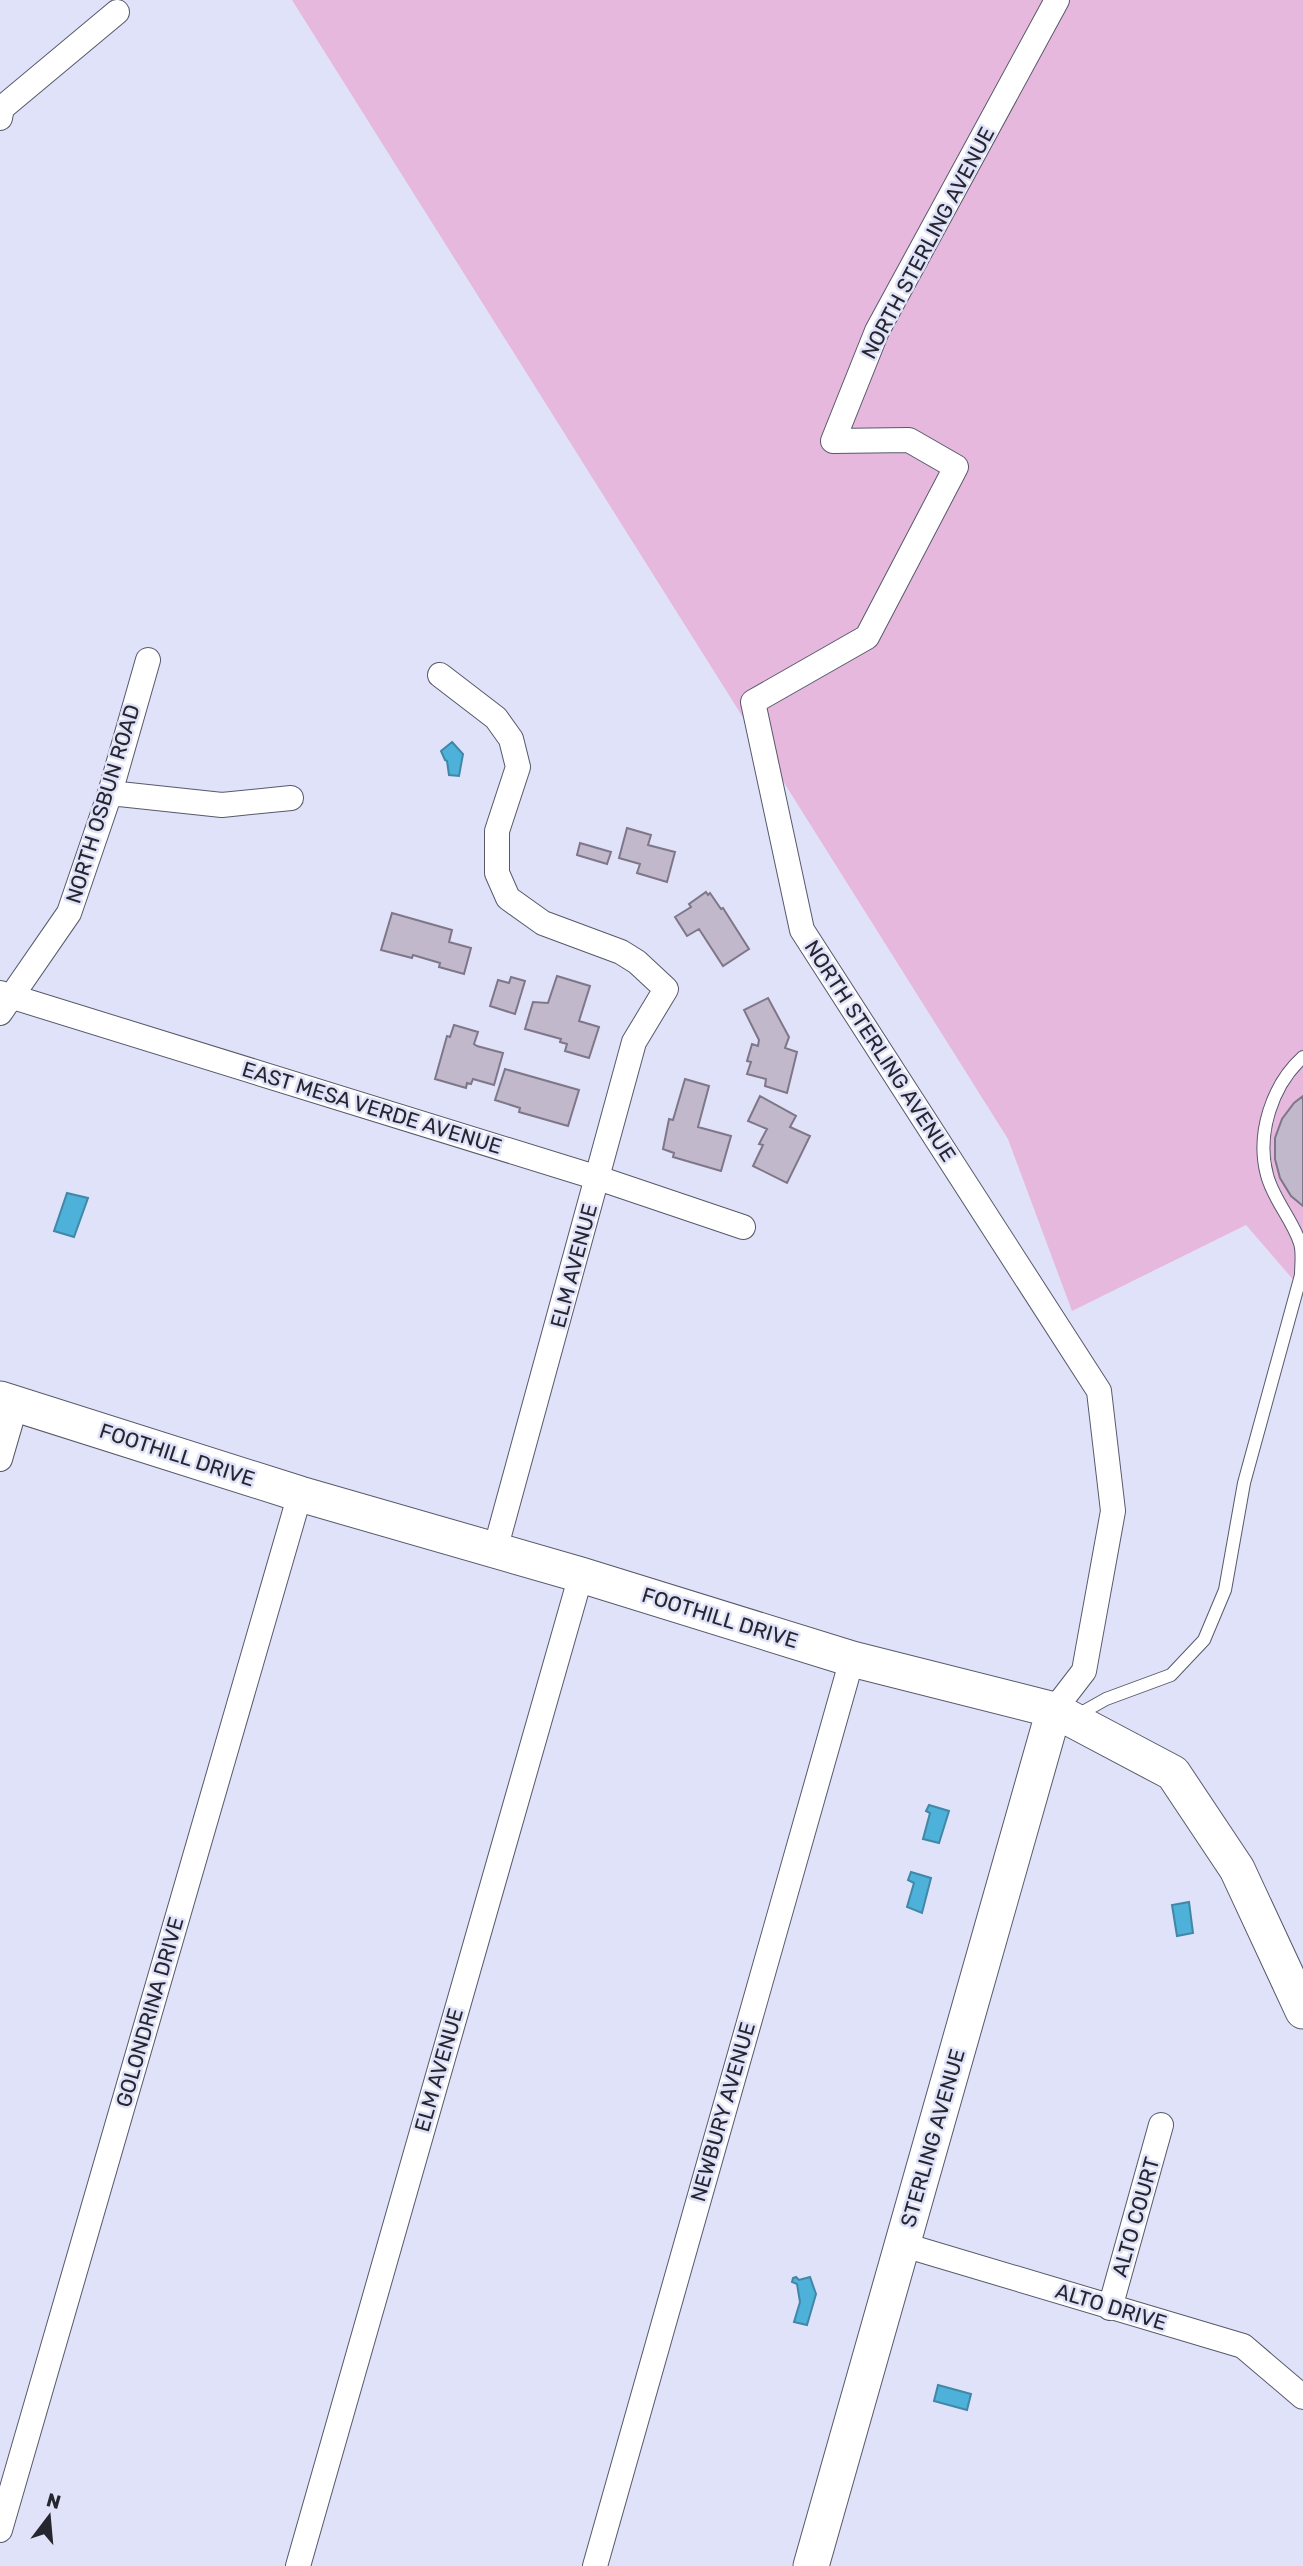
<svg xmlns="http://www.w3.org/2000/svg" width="1303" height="2566" font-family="Rubik,sans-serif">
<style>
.green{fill:#e7b8dd}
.water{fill:#4db1d9;stroke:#4187a6;stroke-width:2}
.building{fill:#c1b8cc;stroke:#7f7689;stroke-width:2}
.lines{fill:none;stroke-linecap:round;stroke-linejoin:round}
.lane-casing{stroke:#57596b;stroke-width:14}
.street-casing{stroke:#57596b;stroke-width:26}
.secondary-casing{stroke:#57596b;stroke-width:37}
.lane{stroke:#fff;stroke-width:12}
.street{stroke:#fff;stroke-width:24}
.secondary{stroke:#fff;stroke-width:35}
.labels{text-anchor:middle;stroke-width:5;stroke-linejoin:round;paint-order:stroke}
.street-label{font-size:21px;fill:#25262e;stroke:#dfe2f8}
</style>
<rect width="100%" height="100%" fill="#dfe2f8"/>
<!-- green -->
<path class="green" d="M292,0H1303V1291L1246,1225L1072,1311L1008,1139Z"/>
<!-- water -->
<path class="water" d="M452,742L463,754L459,776L449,775L447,761L445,760L441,751Z
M67,1193L88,1198L74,1237L54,1231Z
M929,1805L949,1811L939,1843L923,1839L930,1813L926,1811Z
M911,1872L931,1878L922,1913L907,1907L914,1883L908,1880Z
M1189,1902L1193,1933L1177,1936L1172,1905Z
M796,2277L799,2280L810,2277L816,2294L807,2325L794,2322L800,2302L797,2284L792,2282L793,2278Z
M938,2385L971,2394L967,2410L934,2401Z"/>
<!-- building -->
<path class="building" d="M627,828L651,835L648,845L675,852L667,882L637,873L640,864L619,858Z
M580,843L611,852L607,864L577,855Z
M706,892L708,895L710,893L721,909L723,908L749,949L723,966L699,929L687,936L675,917L691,907L689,904Z
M392,913L452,930L449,942L471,948L464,974L439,967L440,963L413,955L412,958L381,950Z
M557,976L590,986L579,1021L599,1027L589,1058L565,1051L567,1044L560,1042L561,1039L525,1029L533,1002L548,1003Z
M511,977L525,981L515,1014L490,1006L498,980L509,983Z
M768,998L789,1037L785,1048L797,1052L787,1093L765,1086L766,1079L747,1074L751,1062L747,1061L752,1044L758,1046L759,1040L744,1010Z
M454,1025L478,1032L474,1044L477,1046L503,1053L494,1085L473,1079L471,1084L467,1083L466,1088L435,1079L447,1036L450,1037Z
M505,1069L579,1090L568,1126L519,1112L520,1108L495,1100Z
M685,1079L709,1086L698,1127L731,1136L721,1171L673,1157L674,1153L663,1149L669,1119L673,1120Z
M760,1096L796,1116L790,1127L810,1136L787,1183L753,1166L763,1145L759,1144L767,1129L748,1121Z
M1303,1096V1206L1291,1196L1280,1178L1275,1159V1138L1282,1119L1294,1103Z"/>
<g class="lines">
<!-- lane casing -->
<g class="lane-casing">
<path id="lane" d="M1074,1717L1106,1699L1171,1675L1204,1640L1225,1590L1244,1483L1301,1275C1301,1265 1303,1252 1300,1243C1292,1219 1273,1199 1267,1175C1256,1134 1272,1085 1303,1057"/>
</g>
<!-- street casing -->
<g class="street-casing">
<path id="street" d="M0,118L2,108L117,12
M440,675L496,718L511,739L518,767L497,831V873L508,898L543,923L621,952L637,962L666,989L634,1042L495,1550
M110,793L222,805L291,798
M0,993L598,1178L743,1227
M0,1013L69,913L110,793L148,660
M0,1459L16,1404
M1054,1710L1084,1671L1113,1511L1099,1391L802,930L753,702L867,637L956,467L909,440L833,441L877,331L1057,0
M904,2245L1243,2346L1303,2397
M1110,2308L1161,2125
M0,2530L300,1494
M298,2566L581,1575
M595,2566L852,1659"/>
</g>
<!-- secondary casing -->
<g class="secondary-casing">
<path id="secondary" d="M0,1399L300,1494L581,1575L852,1659L1054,1710L1173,1773L1237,1869L1303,2011
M811,2566L1054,1710"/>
</g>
<!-- lane -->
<use href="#lane" class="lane"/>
<!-- street -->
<use href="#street" class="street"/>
<!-- secondary -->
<use href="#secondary" class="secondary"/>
</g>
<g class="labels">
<!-- street labels -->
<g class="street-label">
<text transform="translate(928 243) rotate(-62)" y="7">NORTH STERLING AVENUE</text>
<text transform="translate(103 804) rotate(-73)" y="7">NORTH OSBUN ROAD</text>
<text transform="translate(880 1051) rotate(57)" y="7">NORTH STERLING AVENUE</text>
<text transform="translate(372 1108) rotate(17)" y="7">EAST MESA VERDE AVENUE</text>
<text transform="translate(574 1266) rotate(-75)" y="7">ELM AVENUE</text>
<text transform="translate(177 1455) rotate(18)" y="7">FOOTHILL DRIVE</text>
<text transform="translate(720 1618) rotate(17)" y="7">FOOTHILL DRIVE</text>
<text transform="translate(150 2012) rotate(-74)" y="7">GOLONDRINA DRIVE</text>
<text transform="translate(439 2070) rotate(-74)" y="7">ELM AVENUE</text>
<text transform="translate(723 2112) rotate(-74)" y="7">NEWBURY AVENUE</text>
<text transform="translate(933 2138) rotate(-74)" y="7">STERLING AVENUE</text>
<text transform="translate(1136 2217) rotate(-74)" y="7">ALTO COURT</text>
<text transform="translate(1111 2307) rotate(17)" y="7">ALTO DRIVE</text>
</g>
</g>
<!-- north arrow -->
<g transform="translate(49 2517) rotate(16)" stroke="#dfe2f8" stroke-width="5" paint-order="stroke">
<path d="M0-5L12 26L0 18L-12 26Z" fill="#25262e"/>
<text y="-10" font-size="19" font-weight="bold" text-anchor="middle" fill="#25262e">N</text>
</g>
</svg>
